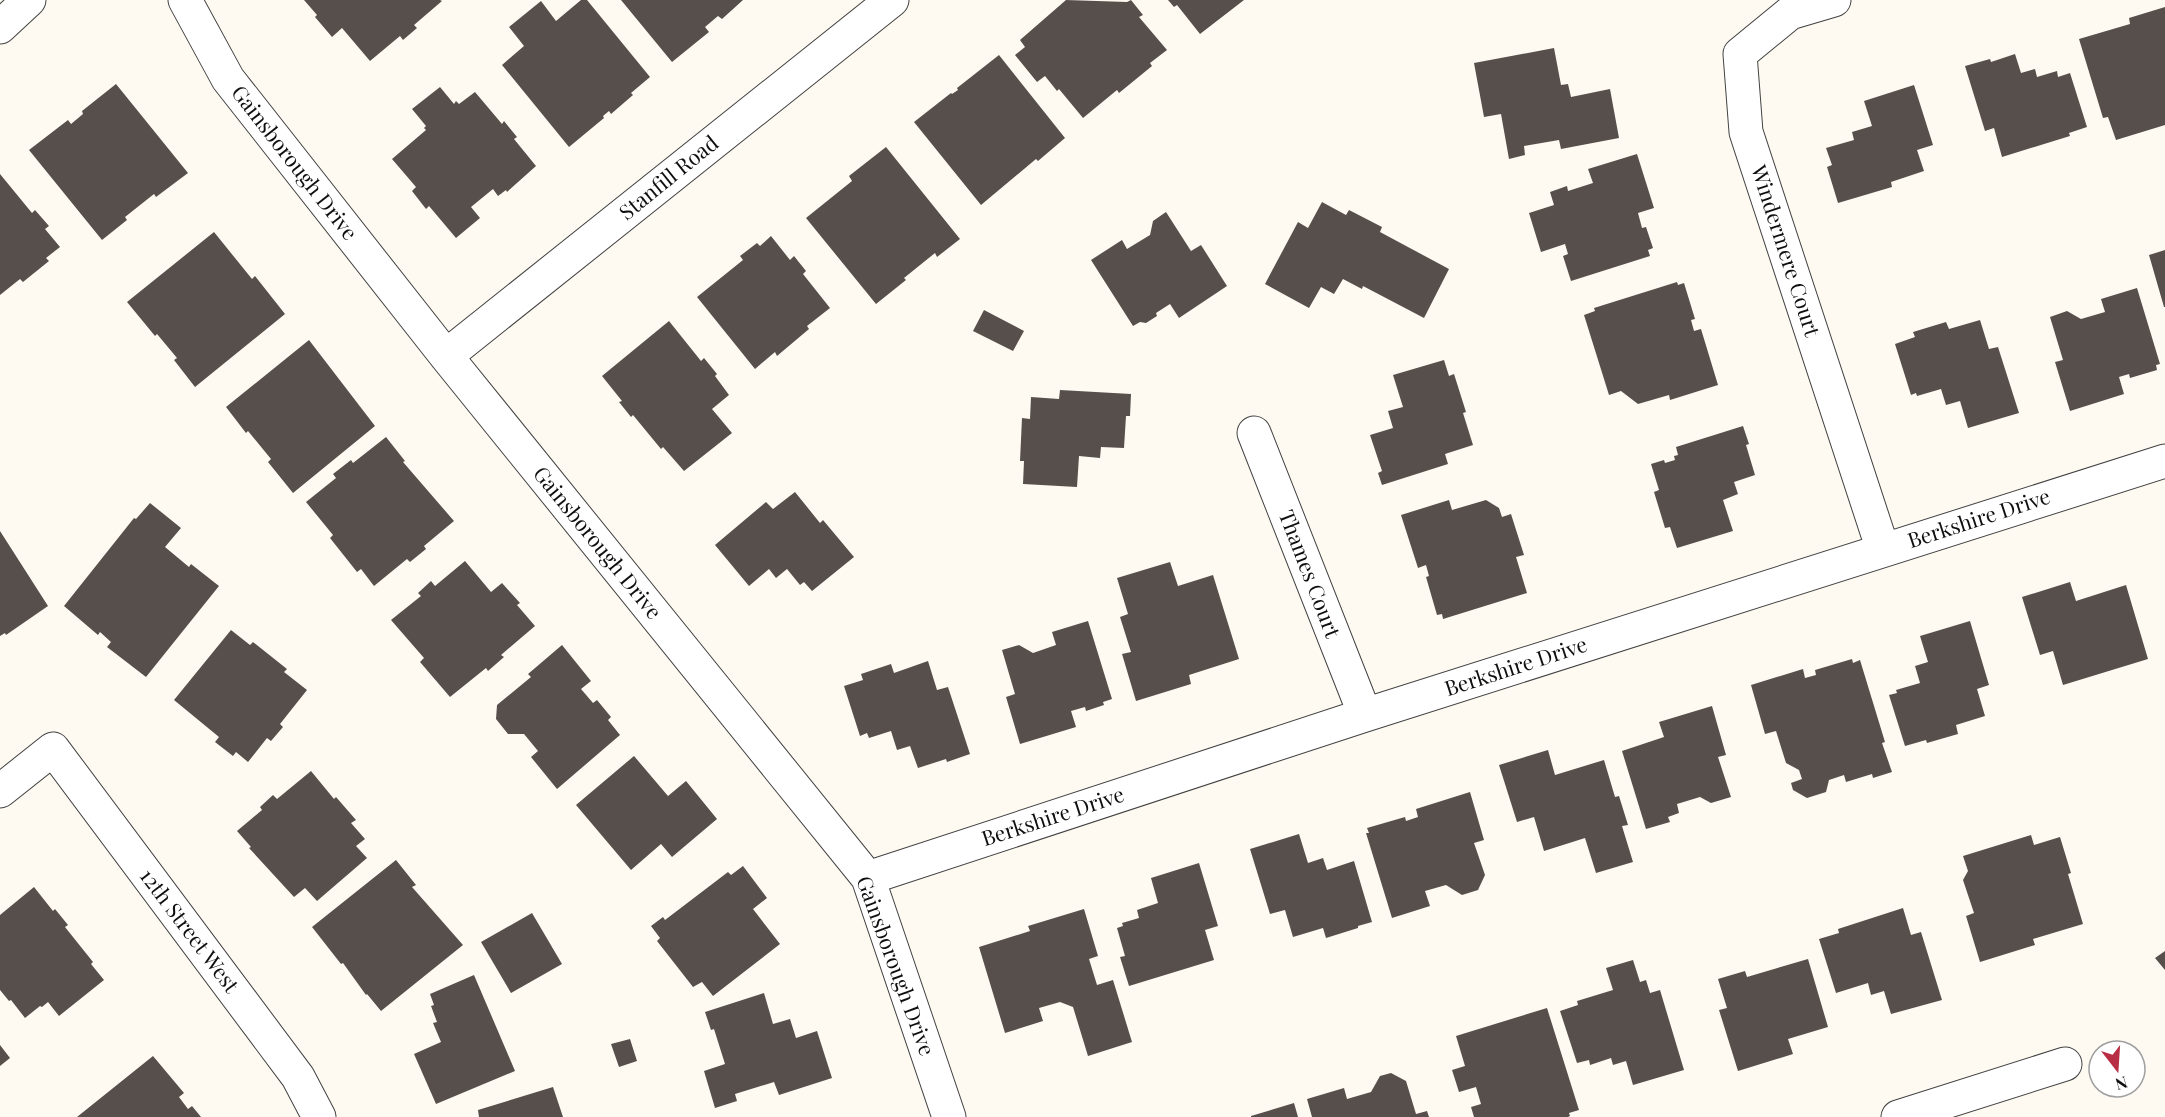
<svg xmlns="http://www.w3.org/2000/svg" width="2165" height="1117" font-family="'Playfair Display',serif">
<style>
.building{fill:#574f4c}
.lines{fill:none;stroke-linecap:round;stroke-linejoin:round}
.minor-casing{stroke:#424242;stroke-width:35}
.minor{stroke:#fff;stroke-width:33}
.labels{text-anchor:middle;stroke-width:6;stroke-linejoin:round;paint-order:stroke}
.street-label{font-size:21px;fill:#0f0f0f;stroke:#fff}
</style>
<rect width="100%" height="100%" fill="#fefaf1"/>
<!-- building -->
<path class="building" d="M304,0H440L442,1L414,25L417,28L403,40L400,36L370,61L342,28L332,37L315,17L317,15Z
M581,0H587L650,77L631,93L633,95L611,114L609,111L603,116L604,118L569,147L502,65L524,46L509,27L541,1L556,21Z
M621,0H743L722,19L718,16L705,27L709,32L672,62Z
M1066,0L1127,2L1131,0L1143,15L1139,17L1167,50L1150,63L1152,66L1119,93L1117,90L1083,118L1059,89L1057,91L1045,76L1037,82L1015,55L1025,47L1020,40Z
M1168,0H1244L1200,34L1177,5L1174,7Z
M2165,7V125L2116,140L2108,117L2103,118L2079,39L2130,24L2129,18Z
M1554,48L1561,85L1568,84L1571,97L1610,89L1619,138L1561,149L1559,140L1524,146L1525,155L1509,159L1501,114L1484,117L1474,63Z
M2015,54L2021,73L2035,69L2037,77L2057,71L2058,77L2070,73L2087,127L2069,133L2070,136L2002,157L1994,128L1985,131L1965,66L1990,59L1991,62Z
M999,55L1065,138L1038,161L1036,159L981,205L914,122L951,93L952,94L958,90L957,88Z
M116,84L188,173L156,197L154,194L125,217L127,220L102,240L29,150L68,120L71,124L83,114L82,111Z
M1914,85L1933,145L1917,150L1924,171L1891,182L1892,187L1838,203L1827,167L1832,165L1826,148L1854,140L1852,132L1872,126L1864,101Z
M440,87L454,104L456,101L459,104L475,92L502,124L504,121L517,137L514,139L536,166L507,192L506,190L498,196L493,189L471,207L480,218L456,238L429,206L426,209L412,191L416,187L392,159L426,130L424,128L426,126L412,109Z
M886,147L960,239L937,257L935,253L904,278L906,280L876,304L806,218L852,181L849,176Z
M1637,154L1654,208L1638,213L1642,228L1646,227L1653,248L1648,250L1650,256L1571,281L1563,256L1568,254L1565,244L1541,252L1529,213L1554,205L1550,192L1567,186L1568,191L1593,183L1588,169Z
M0,174L32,213L35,210L49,226L45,229L60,247L46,258L49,261L23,282L20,279L0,295Z
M1322,202L1346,215L1349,210L1382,227L1380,232L1449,269L1424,318L1363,286L1362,289L1343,279L1334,294L1321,287L1309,308L1265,284L1298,222L1308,228Z
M1166,212L1191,251L1201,245L1227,286L1179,318L1170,304L1156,313L1157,316L1146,323L1140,322L1133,326L1091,260L1122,240L1127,249L1150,235L1153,221Z
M214,232L252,279L255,276L285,314L195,387L174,360L177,358L157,334L155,336L127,302Z
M771,236L790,260L794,256L806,271L803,274L830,308L807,326L809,329L777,356L775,352L755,369L697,297L743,260L740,256L757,243L760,246Z
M2165,250V307H2164L2149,255Z
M1677,282L1678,285L1684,283L1695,319L1691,320L1694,331L1701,329L1718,385L1670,400L1669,395L1638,404L1621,391L1609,395L1584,315L1595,311L1594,308Z
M2137,288L2160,364L2156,365L2157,370L2130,378L2129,374L2119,377L2124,394L2070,411L2055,362L2063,360L2050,317L2067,311L2081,319L2105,312L2101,299Z
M984,310L1024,331L1013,351L973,331Z
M1980,320L1989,349L1998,347L2019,413L1968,428L1960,401L1946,405L1941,389L1917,396L1916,393L1911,395L1895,344L1915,337L1913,332L1946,322L1949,329Z
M669,321L701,361L704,358L717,374L715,376L729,395L712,409L732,433L684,471L663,447L661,449L633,415L631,417L619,402L622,401L602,376Z
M309,340L375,426L293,493L268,462L271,459L248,431L246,433L226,407Z
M1444,360L1449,376L1454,374L1466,412L1463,413L1473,445L1445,454L1448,464L1382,485L1378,473L1382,471L1370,435L1393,428L1388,411L1403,407L1393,375Z
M1060,390L1131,394L1130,416H1126L1124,448L1101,447L1100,458L1079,456L1077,487L1023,484L1024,461H1020L1022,418L1030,419L1031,397L1059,399Z
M1743,426L1749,444L1746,445L1755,475L1734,482L1738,494L1723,500L1733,531L1677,548L1670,527L1665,528L1654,492L1659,490L1651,464L1664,460L1665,463L1675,460L1674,456L1678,455L1676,447Z
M386,437L405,461L403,462L454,521L424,546L426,549L410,562L407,559L374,586L361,569L357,572L330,538L333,535L306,502L336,478L333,474L351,460L353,463Z
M795,492L820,523L823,520L854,557L812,591L804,582L800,585L787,569L776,578L769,569L749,586L715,545L766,502L773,509Z
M1449,500L1452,510L1486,500L1499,508L1502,517L1511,514L1524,555L1516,557L1527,593L1443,619L1442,614L1437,615L1426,577L1429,576L1426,565L1418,568L1401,515Z
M150,503L181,528L165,547L189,567L191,564L219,586L146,677L107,647L111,642L100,632L98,635L64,606L134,518L136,519Z
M0,531L48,606L6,635L5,633L0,636Z
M465,561L491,592L502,583L520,603L517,605L535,626L501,655L504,657L488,671L486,668L450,697L420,662L424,658L391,620L421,596L418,593L431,581L435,586Z
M1170,562L1178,586L1213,575L1239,659L1189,675L1191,684L1136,701L1122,654L1131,652L1120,617L1128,614L1117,578Z
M2070,582L2076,601L2126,585L2148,659L2063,685L2053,651L2040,655L2022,597Z
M1088,621L1112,699L1103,702L1104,705L1086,711L1085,707L1071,711L1076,727L1020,744L1006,697L1015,694L1002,650L1019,645L1033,653L1056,645L1052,632Z
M1970,621L1989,685L1977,689L1985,716L1956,725L1958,734L1927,743L1926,740L1905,746L1889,695L1897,693L1896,690L1920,683L1915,666L1928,662L1920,636Z
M231,630L250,645L253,642L287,669L284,672L307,690L280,724L283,727L271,741L267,738L248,762L236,752L233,756L215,742L219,737L174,700Z
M562,645L591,681L581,689L593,703L597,700L611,717L608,720L620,735L557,789L531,757L538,751L524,734H508L496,719L497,705L531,677L528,674Z
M1852,659L1853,663L1860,660L1885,742L1882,743L1892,772L1873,778L1872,774L1846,782L1844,775L1829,780L1826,792L1807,798L1793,790L1791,783L1802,779L1799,770L1786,763L1776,731L1765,734L1751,685L1803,669L1805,678L1816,675L1815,670Z
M928,661L937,690L948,687L970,754L947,762L946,759L918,768L910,746L897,750L891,731L869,738L867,733L860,736L844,686L863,680L861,674L891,664L894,673Z
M1712,706L1726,755L1718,757L1731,797L1711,803L1700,797L1677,804L1679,813L1668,817L1670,822L1646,829L1622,751L1664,737L1659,722Z
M1548,750L1555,775L1604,760L1615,797L1619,796L1628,825L1622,826L1633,862L1596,873L1585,838L1544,851L1534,817L1517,822L1499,765Z
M634,756L668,796L686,781L717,819L672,857L661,844L631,870L576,805Z
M311,771L334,799L336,797L356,820L351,823L365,839L356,846L367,858L317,901L305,888L294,897L249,848L251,847L237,831L262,810L260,807L273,795L277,799Z
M1470,792L1484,840L1474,843L1485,875L1478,890L1462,895L1446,885L1425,891L1430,906L1392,918L1366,833H1369L1367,828L1405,817L1406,821L1418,817L1416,809Z
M1299,834L1308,863L1323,858L1327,870L1354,861L1372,922L1358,926V928L1326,938L1323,928L1293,937L1285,910L1270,914L1250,849Z
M2031,835L2034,845L2060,837L2071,873L2068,874L2083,924L2033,939L2035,945L1980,962L1966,916L1974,913L1963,880L1968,871L1963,856Z
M396,860L416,885L412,887L463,945L381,1011L367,994L366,995L343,963L341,964L312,927Z
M1199,863L1218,926L1205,930L1214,960L1129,986L1120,957L1125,956L1117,928L1123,926L1122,923L1139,918L1137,910L1158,903L1151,878Z
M743,866L767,898L753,909L780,944L713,996L702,982L693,987L657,941L660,938L651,926L663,917L665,920L728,872L731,875Z
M34,887L53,911L55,909L68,925L65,927L93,962L91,964L104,980L59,1016L48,1002L42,1007L40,1006L25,1018L11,1000L9,1001L0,990V915Z
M1903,908L1911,935L1921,932L1942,1000L1891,1014L1884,991L1871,995L1868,983L1836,993L1819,939L1839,933L1838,929Z
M1084,909L1098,956L1089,959L1097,985L1113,980L1132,1042L1088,1056L1073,1007L1060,1002L1039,1008L1043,1021L1005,1033L979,947L1030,931L1028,926Z
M532,913L562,964L511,993L481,942Z
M2165,951V970L2155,958Z
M1808,959L1828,1027L1788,1039L1793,1054L1738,1071L1719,1010L1727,1008L1718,979L1745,971L1747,977Z
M1633,960L1640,982L1646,980L1650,993L1660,990L1684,1070L1633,1085L1626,1061L1613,1065L1611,1058L1590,1065L1589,1060L1577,1063L1560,1011L1578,1005L1577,1001L1613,990L1606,968Z
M474,975L515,1071L436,1104L414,1054L441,1042L433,1023L437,1022L431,1006L434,1005L430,994Z
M764,993L773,1024L790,1019L796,1038L817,1031L832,1078L779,1095L774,1082L735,1094L737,1101L715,1108L704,1071L725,1064L714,1029L711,1030L705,1012Z
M1547,1008L1579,1110L1569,1113L1570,1116L1568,1117H1474L1471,1107L1481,1104L1476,1087L1459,1092L1452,1070L1465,1066L1456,1036Z
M630,1039L637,1061L619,1067L611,1044Z
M0,1045L10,1058L0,1066Z
M153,1056L184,1093L179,1097L188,1109L192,1106L201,1117H77Z
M1391,1073L1406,1081L1416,1114L1427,1111L1429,1117H1312L1307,1099L1344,1088L1347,1099L1371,1092L1380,1076Z
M553,1087L563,1117H479L478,1110Z
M1294,1103L1298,1117H1251V1116Z"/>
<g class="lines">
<!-- minor casing -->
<g class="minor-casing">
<path id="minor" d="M185,0L228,79L446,356L868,878L949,1117
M1834,0L1790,13L1740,54L1746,132L1883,550
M0,27L29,0
M446,356L892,0
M1254,433L1365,715
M0,791L53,749L298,1077L319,1117
M868,878L1365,715L2165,461
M1898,1117L2065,1064"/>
</g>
<!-- minor -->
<use href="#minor" class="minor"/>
</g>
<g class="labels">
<!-- street labels -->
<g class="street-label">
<text transform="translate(294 163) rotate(52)" y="7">Gainsborough Drive</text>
<text transform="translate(669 178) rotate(-39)" y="7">Stanfill Road</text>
<text transform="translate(1785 251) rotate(72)" y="7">Windermere Court</text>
<text transform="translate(1979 519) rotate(-18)" y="7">Berkshire Drive</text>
<text transform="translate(597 543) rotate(51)" y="7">Gainsborough Drive</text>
<text transform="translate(1309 574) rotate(69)" y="7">Thames Court</text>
<text transform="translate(1516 667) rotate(-18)" y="7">Berkshire Drive</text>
<text transform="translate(1053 817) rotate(-18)" y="7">Berkshire Drive</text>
<text transform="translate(189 931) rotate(53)" y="7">12th Street West</text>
<text transform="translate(895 966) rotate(70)" y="7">Gainsborough Drive</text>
</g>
</g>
<!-- north arrow -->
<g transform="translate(2117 1069) rotate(163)"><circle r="28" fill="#ffffff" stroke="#9f9f9f" stroke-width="1.5"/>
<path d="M0-4.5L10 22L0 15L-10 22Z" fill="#b82e44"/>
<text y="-9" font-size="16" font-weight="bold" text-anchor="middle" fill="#0f0f0f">N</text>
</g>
</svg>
